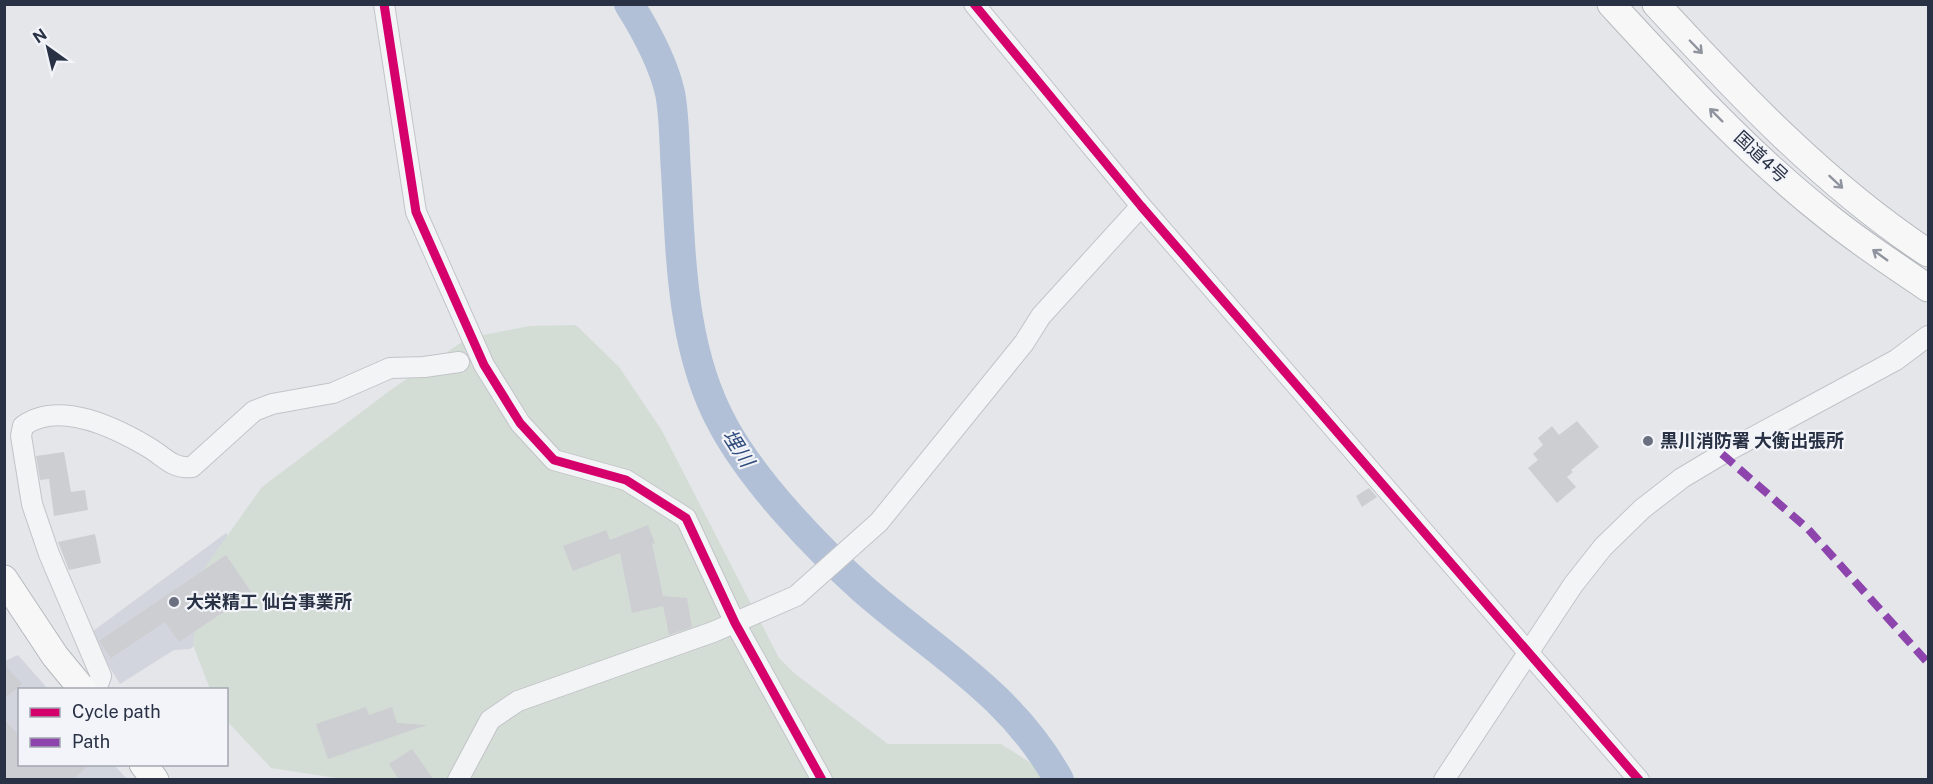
<svg xmlns="http://www.w3.org/2000/svg" width="1933" height="784" font-family="'Public Sans','Noto Sans JP',sans-serif">
<style>
.built{fill:#d2d5dd}
.green{fill:#d4ddd5}
.lines{fill:none;stroke-linecap:round;stroke-linejoin:round}
.river{stroke:#b1c0d6;stroke-width:30}
.building{fill:#cdced2}
.minor-casing{stroke:#c2c4c8;stroke-width:22}
.highway-casing{stroke:#b6b9be;stroke-width:29}
.minor{stroke:#f3f4f6;stroke-width:20}
.highway{stroke:#f7f7f8;stroke-width:27}
.quiet{stroke:#8e44ad;stroke-width:8;stroke-dasharray:15 8;stroke-linecap:butt}
.cycleway-casing{stroke:#f2f4f9;stroke-width:13}
.cycleway{stroke:#d6006c;stroke-width:9}
.oneway{stroke:#90949e}
.poi-dot{fill:#6a707f;stroke:#f2f4f9;stroke-width:2}
.labels{text-anchor:middle;stroke-width:4.5;stroke-linejoin:round;paint-order:stroke}
.street-label{font-size:18px;fill:#293145;stroke:#f2f4f9}
.poi-label{font-size:18px;font-weight:bold;fill:#293145;stroke:#f2f4f9;text-anchor:start}
.water-label{font-size:20px;font-style:italic;fill:#304c7c;stroke:#f2f4f9}
</style>
<rect width="100%" height="100%" fill="#e4e6ea"/>
<!-- built -->
<path class="built" d="M226,533L266,593L190,649L174,650L120,684L89,634Z
M18,655L48,689L20,690V764L114,765L127,779L5,780V661Z"/>
<!-- green -->
<path class="green" d="M576,325L619,367L661,429L779,658L794,673L888,744H1001L1056,779H343L271,768L227,721L226,690L210,689L193,645L200,574L262,487L392,389L468,338L530,326Z"/>
<g class="lines">
<!-- river -->
<path class="river" d="M629,4C646,31 663,62 670,93C675,119 674,146 676,172C681,257 681,350 724,427C755,483 815,546 863,589C935,652 1011,693 1059,780"/>
</g>
<!-- building -->
<path class="building" d="M1577,421L1599,447L1571,470L1573,472L1567,477L1576,487L1557,503L1528,468L1538,460L1533,454L1543,445L1538,438L1552,426L1559,435Z
M64,452L71,492L85,490L88,510L54,516L49,479L40,480L36,456Z
M1369,488L1377,497L1362,507L1356,496Z
M648,525L655,543L652,544L663,596L687,598L692,627L669,635L663,606L632,613L620,553L573,571L563,546L606,530L610,540Z
M95,534L101,563L69,570L58,542Z
M226,555L252,593L179,642L165,622L111,658L99,641Z
M4,664L22,684L4,699Z
M366,707L369,715L392,707L397,723L427,725L328,759L316,724Z
M4,719L20,737V765H89L72,780H4Z
M412,749L434,780H399L389,764Z"/>
<g class="lines">
<!-- minor casing -->
<g class="minor-casing">
<path id="minor" d="M384,4L416,212L484,365L520,423L554,460L626,480L686,518L735,623L822,780
M974,4L1141,206L1639,780
M96,690L101,676L49,554L32,504L21,436L23,426C59,400 114,427 148,447C165,457 172,469 192,467L254,411L272,404L333,393L390,368L424,367L459,362
M458,780L490,720L518,701L713,632L796,596L879,522L1024,343L1041,316L1141,206
M1444,780L1573,585L1603,547L1642,509L1682,478L1722,454L1896,360L1928,336"/>
</g>
<!-- highway casing -->
<g class="highway-casing">
<path id="highway" d="M1611,4C1679,78 1748,154 1827,216C1859,242 1894,265 1928,288
M1656,4C1739,94 1826,186 1928,253
M4,579L55,656L83,690
M143,764L155,780"/>
</g>
<!-- minor -->
<use href="#minor" class="minor"/>
<!-- highway -->
<use href="#highway" class="highway"/>
<!-- quiet -->
<path class="quiet" d="M1722,454L1808,529L1928,663"/>
<!-- cycleway casing -->
<g class="cycleway-casing">
<path id="cycleway" d="M384,4L416,212L484,365L520,423L554,460L626,480L686,518L735,623L822,780
M974,4L1141,206L1639,780"/>
</g>
<!-- cycleway -->
<use href="#cycleway" class="cycleway"/>
</g>
<!-- one-way arrows -->
<defs><path id="oneway-shaft" d="M-6 0H5M1.5-3L5.5 0L1.5 3" fill="none" stroke-width="1.6" stroke-linecap="round" stroke-linejoin="round" transform="scale(1.5)"/></defs>
<g class="oneway">
<use href="#oneway-shaft" transform="translate(1696 47) rotate(46)"/>
<use href="#oneway-shaft" transform="translate(1716 115) rotate(-135)"/>
<use href="#oneway-shaft" transform="translate(1836 182) rotate(43)"/>
<use href="#oneway-shaft" transform="translate(1880 255) rotate(-144)"/>
</g>
<!-- markers -->
<g class="poi-dot">
<circle cx="1648" cy="441" r="6"/>
<circle cx="174" cy="602" r="6"/>
</g>
<g class="labels">
<!-- street labels -->
<g class="street-label">
<text transform="translate(1761 157) rotate(43)" y="6">国道4号</text>
</g>
<!-- poi labels -->
<g class="poi-label">
<text x="1660" y="447">黒川消防署 大衡出張所</text>
<text x="186" y="608">大栄精工 仙台事業所</text>
</g>
<!-- water labels -->
<g class="water-label">
<text transform="translate(738 448) rotate(57)" y="7">埋川</text>
</g>
</g>
<!-- border -->
<rect width="1933" height="784" fill="none" stroke="#293145" stroke-width="12"/>
<!-- legend -->
<rect x="18" y="688" width="210" height="78" fill="#f2f4f9" stroke="#a2a6b1" stroke-width="1.5"/>
<rect x="30" y="708" width="30" height="9" fill="#d6006c" stroke="#a2a6b1" stroke-width="1.5"/>
<text x="72" y="718" font-size="18" fill="#293145">Cycle path</text>
<rect x="30" y="738" width="30" height="9" fill="#8e44ad" stroke="#a2a6b1" stroke-width="1.5"/>
<text x="72" y="748" font-size="18" fill="#293145">Path</text>
<!-- north arrow -->
<g transform="translate(48 48) rotate(326)" stroke="#f2f4f9" stroke-width="4.5" paint-order="stroke">
<path d="M0-4.5L10 22L0 15L-10 22Z" fill="#293145"/>
<text y="-9" font-size="16" font-weight="bold" text-anchor="middle" fill="#293145">N</text>
</g>
</svg>
